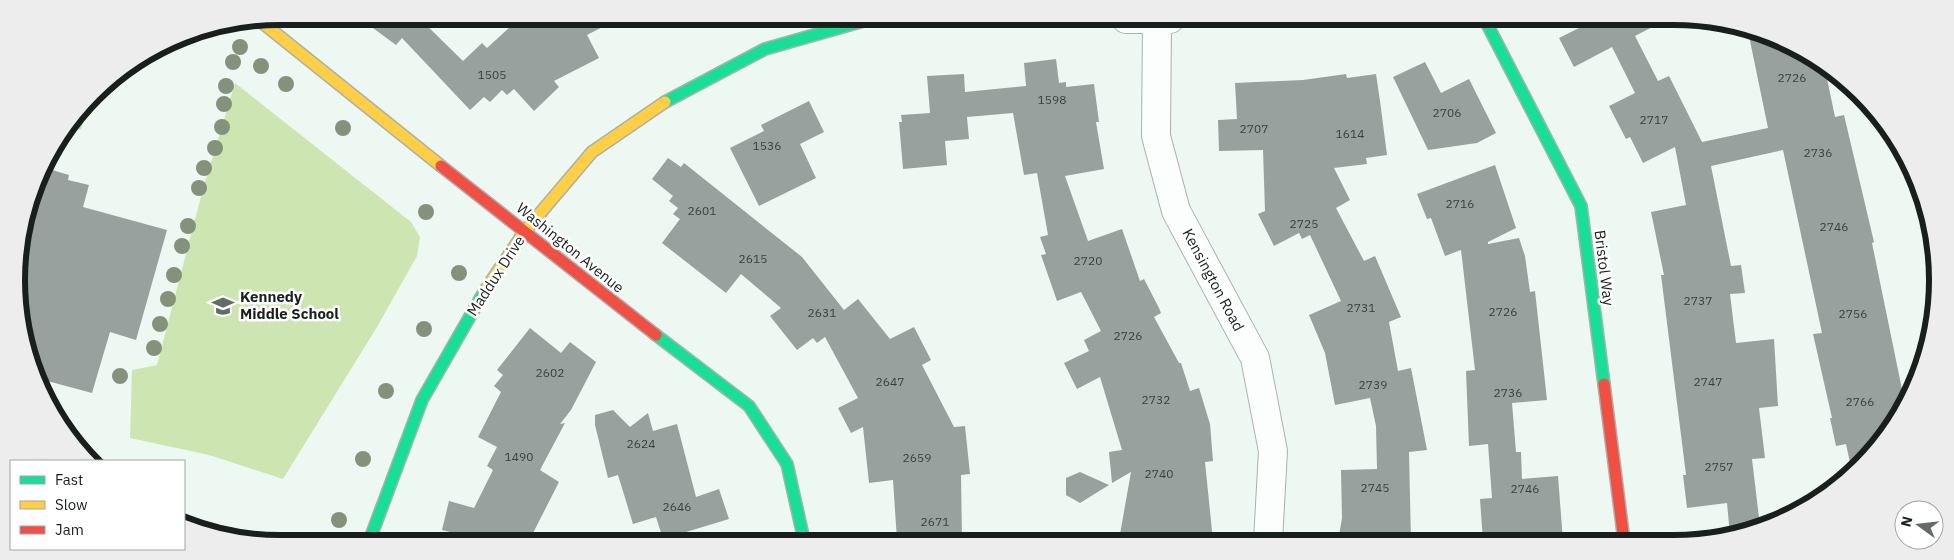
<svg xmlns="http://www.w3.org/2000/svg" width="1954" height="560" font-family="'IBM Plex Sans',sans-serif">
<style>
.green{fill:#cde6b1}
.building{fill:#98a19e}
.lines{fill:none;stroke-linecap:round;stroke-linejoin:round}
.street-casing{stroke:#a9b1ae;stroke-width:30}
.fast-casing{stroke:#a9b1ae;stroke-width:14}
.slow-casing{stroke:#a9b1ae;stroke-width:14}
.jam-casing{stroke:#a9b1ae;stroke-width:14}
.street{stroke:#fcfefd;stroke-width:28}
.fast{stroke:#16e098;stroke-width:11}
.slow{stroke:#ffcf43;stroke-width:11}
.jam{stroke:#f24e42;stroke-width:11}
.tree{fill:#85927b}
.labels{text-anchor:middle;stroke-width:5;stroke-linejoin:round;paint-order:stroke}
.number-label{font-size:12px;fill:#38403c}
.street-label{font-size:15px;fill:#181f1c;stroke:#fff}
.poi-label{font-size:15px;font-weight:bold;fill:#181f1c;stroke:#fff;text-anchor:start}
.rim{fill:none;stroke:#181f1c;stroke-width:6}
</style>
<rect width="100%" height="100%" fill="#edf8f3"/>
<!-- green -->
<path class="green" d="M235,83L411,222L420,237L417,256L377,327L283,479L209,455L130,438L132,370L157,365L203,189Z
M88,105L81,130L71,127Z
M184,521L240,535L239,539H229Z"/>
<!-- building -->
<path class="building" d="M358,17H418L463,61L482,43L487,48L521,17H622L587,35L599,58L554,81L559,87L534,111L514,89L507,95L502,90L490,102L484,97L470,110L402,38L396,45Z
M1593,21H1664L1635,36L1658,81L1669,76L1702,142L1768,128L1748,31L1820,61L1824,64L1835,117L1844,115L1874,242L1872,243L1905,404L1903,412L1860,467L1852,472L1846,444L1836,446L1830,418H1832L1813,334L1822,333L1783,150L1711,166L1731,266L1741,265L1745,293L1730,294L1736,343L1774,339L1778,406L1759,408L1765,458L1752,459L1760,526L1730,535L1727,503L1687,508L1683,475H1686L1661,275H1664L1651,212L1686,205L1675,147L1643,163L1630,137L1626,139L1609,106L1635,93L1612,47L1574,67L1559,38Z
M1056,59L1059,83L1066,82V87L1094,84L1099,122H1096L1104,169L1065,176L1088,241L1122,229L1140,281L1144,279L1159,308L1161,313L1154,317L1179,363H1181L1190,391L1199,388L1210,424L1213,461L1205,462L1213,541L1119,540L1131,472L1112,483L1109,452L1122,450L1100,377L1077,389L1064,363L1089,351L1084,340L1101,331L1081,292L1057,301L1041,255L1046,254L1040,237L1048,235L1037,173L1024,175L1013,113L967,117L969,139L945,141L947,165L903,169L899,122H902L901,115L930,113L927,76L964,74L965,92L1026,86L1024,63Z
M1425,62L1441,93L1469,79L1496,133L1477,143L1428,150L1393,77Z
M1346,74L1347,78L1376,74L1380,101L1387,155L1366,158L1367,164L1334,168L1350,200L1336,208L1364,261L1375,256L1401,317L1389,322L1398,371L1411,368L1427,450L1409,452L1411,541H1338L1342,518L1341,470L1377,469L1376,426L1370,398L1335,405L1325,353L1309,315L1341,301L1310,235L1302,239L1299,233L1274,246L1258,214L1265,211L1263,150L1219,151L1218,120L1237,119L1235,83L1303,80Z
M809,101L824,132L800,144L816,178L759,206L730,148L764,131L761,125Z
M668,158L681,167L684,163L802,257L844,310L858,299L890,339L914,327L931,360L922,365L954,427L965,426L970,474L961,475L962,540H897L893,480L869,483L863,427L851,433L838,408L858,398L825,337L817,343L813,338L797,350L770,316L781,308L741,274L726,293L662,243L680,219L673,214L678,208L669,201L673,196L652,179Z
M1495,165L1516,228L1488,242V244L1519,238L1525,256L1530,292L1535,291L1547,400L1512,403L1516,452H1521L1522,479L1558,476L1563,541H1483L1480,499L1492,498L1488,444L1469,446L1466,371L1475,370L1461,250L1445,256L1431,218L1427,219L1417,194Z
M42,167L69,175L68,180L89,185L83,207L167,230L136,340L110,332L92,393L40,379L25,349L17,262Z
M530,328L561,353L570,342L596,362L571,410L560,424L565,423L540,470L559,482L530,539H478L442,530L449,501L474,508L493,470L487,466L497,447L478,437L501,392L494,386L503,375L497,370Z
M613,410L630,427L648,413L653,431L677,424L696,497L719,489L729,519L663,539L656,517L633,524L618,475L608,478L595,425V415Z
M1080,472L1109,485L1080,503L1066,495V478Z"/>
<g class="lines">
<!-- street casing -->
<g class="street-casing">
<path id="street" d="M1126,19H1170
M1157,20L1156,136L1176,211L1255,358L1273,451L1268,541"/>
</g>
<!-- fast casing -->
<g class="fast-casing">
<path id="fast" d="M1485,20L1581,206L1604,384
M665,102L765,49L874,18
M656,335L749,406L787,464L804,540
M370,539L422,400L484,292"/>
</g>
<!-- slow casing -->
<g class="slow-casing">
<path id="slow" d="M259,20L441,166
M484,292L525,231L592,152L665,102"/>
</g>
<!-- jam casing -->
<g class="jam-casing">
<path id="jam" d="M441,166L656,335
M1604,384L1624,541"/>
</g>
<!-- street -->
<use href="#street" class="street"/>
<!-- fast -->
<use href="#fast" class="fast"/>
<!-- slow -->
<use href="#slow" class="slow"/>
<!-- jam -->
<use href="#jam" class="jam"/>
</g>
<!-- trees -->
<g class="tree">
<circle cx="240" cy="47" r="8"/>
<circle cx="233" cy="62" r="8"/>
<circle cx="261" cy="66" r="8"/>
<circle cx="286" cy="84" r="8"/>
<circle cx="226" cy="86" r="8"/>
<circle cx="224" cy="104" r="8"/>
<circle cx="222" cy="127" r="8"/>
<circle cx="343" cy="128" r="8"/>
<circle cx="215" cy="148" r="8"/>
<circle cx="204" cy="168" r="8"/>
<circle cx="199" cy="188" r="8"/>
<circle cx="426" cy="212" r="8"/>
<circle cx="188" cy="226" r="8"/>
<circle cx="182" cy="246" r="8"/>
<circle cx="459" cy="273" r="8"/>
<circle cx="174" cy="275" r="8"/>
<circle cx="168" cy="299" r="8"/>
<circle cx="160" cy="324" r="8"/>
<circle cx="424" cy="329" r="8"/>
<circle cx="154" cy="348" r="8"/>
<circle cx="120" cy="376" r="8"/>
<circle cx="386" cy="391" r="8"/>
<circle cx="363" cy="459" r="8"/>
<circle cx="339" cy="520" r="8"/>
</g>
<!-- icons -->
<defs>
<g id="school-bare" transform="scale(1.725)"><path d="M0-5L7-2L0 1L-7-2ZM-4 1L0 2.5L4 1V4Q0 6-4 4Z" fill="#636b67" stroke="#fff" stroke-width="2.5" paint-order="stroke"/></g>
</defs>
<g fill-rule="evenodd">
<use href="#school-bare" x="223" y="306"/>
</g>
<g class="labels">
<!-- number labels -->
<g class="number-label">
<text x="492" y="79">1505</text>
<text x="1792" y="82">2726</text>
<text x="1052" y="104">1598</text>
<text x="1447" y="117">2706</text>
<text x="1654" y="124">2717</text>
<text x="1254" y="133">2707</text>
<text x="1350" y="138">1614</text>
<text x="767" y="150">1536</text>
<text x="1818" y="157">2736</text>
<text x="1460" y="208">2716</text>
<text x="702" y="215">2601</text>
<text x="1304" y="228">2725</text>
<text x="1834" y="231">2746</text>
<text x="753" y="263">2615</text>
<text x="1088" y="265">2720</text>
<text x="1698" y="305">2737</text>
<text x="1361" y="312">2731</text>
<text x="1503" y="316">2726</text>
<text x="822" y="317">2631</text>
<text x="1853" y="318">2756</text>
<text x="1128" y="340">2726</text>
<text x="550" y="377">2602</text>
<text x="890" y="386">2647</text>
<text x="1708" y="386">2747</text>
<text x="1373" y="389">2739</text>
<text x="1508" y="397">2736</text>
<text x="1156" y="404">2732</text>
<text x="1860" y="406">2766</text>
<text x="641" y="448">2624</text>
<text x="519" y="461">1490</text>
<text x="917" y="462">2659</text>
<text x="1719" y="471">2757</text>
<text x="1159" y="478">2740</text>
<text x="1375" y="492">2745</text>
<text x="1525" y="493">2746</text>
<text x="677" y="511">2646</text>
<text x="935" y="526">2671</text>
</g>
<!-- street labels -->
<g class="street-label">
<text transform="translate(570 248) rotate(39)" y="5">Washington Avenue</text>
<text transform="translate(1604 268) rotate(83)" y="5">Bristol Way</text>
<text transform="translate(496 276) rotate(-57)" y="5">Maddux Drive</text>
<text transform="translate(1213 280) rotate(62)" y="5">Kensington Road</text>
</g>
<!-- poi labels -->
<g class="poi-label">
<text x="240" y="302">Kennedy<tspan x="240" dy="17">Middle School</tspan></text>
</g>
</g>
<!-- crop -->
<path d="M0 0H1954V560H0ZM280 25H1674A255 255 0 0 1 1929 280V280A255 255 0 0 1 1674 535H280A255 255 0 0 1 25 280V280A255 255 0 0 1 280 25Z" fill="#ededed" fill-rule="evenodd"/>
<path class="rim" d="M280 25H1674A255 255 0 0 1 1929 280V280A255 255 0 0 1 1674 535H280A255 255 0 0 1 25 280V280A255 255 0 0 1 280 25Z"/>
<!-- legend -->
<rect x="10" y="460" width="175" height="90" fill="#ffffff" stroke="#a3a5a4"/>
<rect x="20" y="476" width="25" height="8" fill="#16e098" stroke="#a3a5a4"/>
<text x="55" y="485" font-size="15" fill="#181f1c">Fast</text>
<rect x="20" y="501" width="25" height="8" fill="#ffcf43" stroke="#a3a5a4"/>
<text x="55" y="510" font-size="15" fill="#181f1c">Slow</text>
<rect x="20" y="526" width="25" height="8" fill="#f24e42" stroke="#a3a5a4"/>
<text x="55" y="535" font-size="15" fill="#181f1c">Jam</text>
<!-- north arrow -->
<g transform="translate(1919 525) rotate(285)"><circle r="24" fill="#ffffff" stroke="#a3a5a4"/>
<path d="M0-4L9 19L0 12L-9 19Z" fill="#636b67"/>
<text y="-8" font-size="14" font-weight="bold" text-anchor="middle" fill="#181f1c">N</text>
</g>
</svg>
